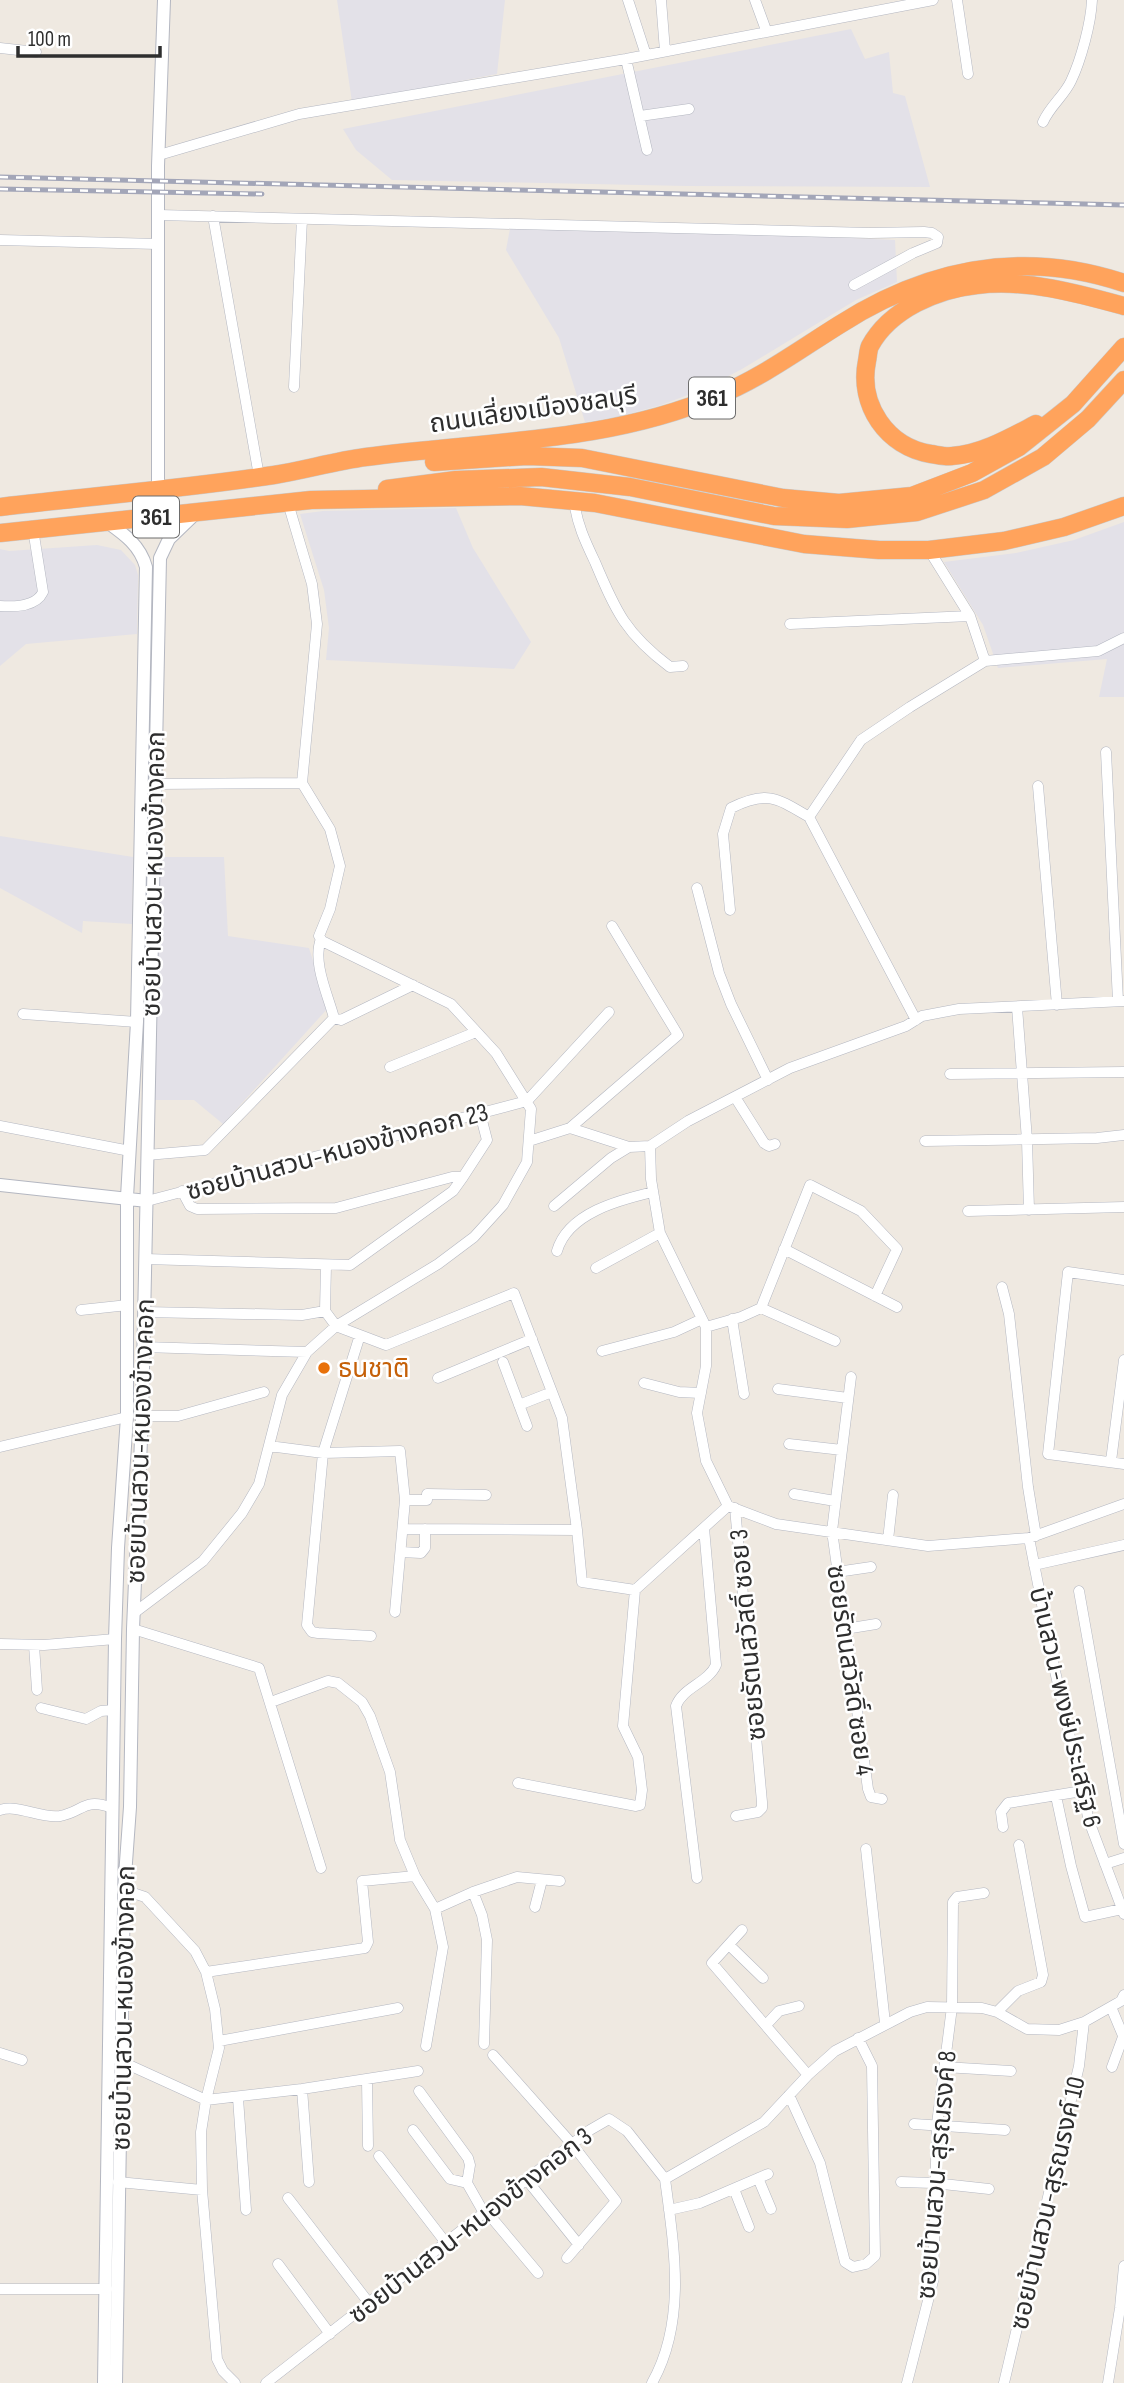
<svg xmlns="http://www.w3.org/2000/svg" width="1124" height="2383" font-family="'Sofia Sans Condensed','Noto Sans Thai',sans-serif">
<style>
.industrial{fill:#e3e1e8}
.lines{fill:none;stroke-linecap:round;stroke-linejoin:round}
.street-casing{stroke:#b4b7c1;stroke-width:11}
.secondary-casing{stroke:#b4b7c1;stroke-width:14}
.highway-casing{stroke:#c9c9c9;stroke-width:19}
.street{stroke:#fff;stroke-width:10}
.secondary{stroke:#fff;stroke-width:12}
.highway{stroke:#ffa35c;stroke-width:18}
.rail-casing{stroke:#a3a6b8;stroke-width:5}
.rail{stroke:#fff;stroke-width:2.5;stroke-dasharray:8;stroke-linecap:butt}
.food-dot{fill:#e8710a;stroke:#fff;stroke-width:2.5}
.labels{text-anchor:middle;stroke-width:5;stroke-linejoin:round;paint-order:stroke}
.shield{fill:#fff;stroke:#6d6d6d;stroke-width:2}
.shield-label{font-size:24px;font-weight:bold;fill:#2e2e2e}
.street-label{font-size:26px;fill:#2e2e2e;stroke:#fff}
.food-label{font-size:26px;fill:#c56008;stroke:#fff;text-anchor:start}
</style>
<rect width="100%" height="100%" fill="#efe9e1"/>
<!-- industrial -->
<path class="industrial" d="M337,0H505L497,74L352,102Z
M851,29L865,59L889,52L893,93L905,96L930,187L687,186L392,180L356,150L343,129Z
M511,223L895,240L897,282L856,300L742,369L704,389L661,405L617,417L585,422L559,338L506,250Z
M456,508L473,548L531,642L514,669L326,660L329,628L324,590L300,514L323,511Z
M1124,522V697H1099L1107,659L998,668L983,625L944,562L1016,553L1074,540Z
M97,545L121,550L135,565L138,575L137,634L26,644L0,666V549L9,551Z
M0,836L133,857L132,924L83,921L82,933L0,888Z
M158,857H224L228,936L309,948L328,1008L223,1124L194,1100H153Z"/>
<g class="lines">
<!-- street casing -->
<g class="street-casing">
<path id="street" d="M628,0L646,55
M661,0L665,51
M755,0L766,30
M957,0L968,74
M0,48L36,52
M626,59L647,150
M640,116L689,109
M1043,122C1050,106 1064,96 1071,81C1081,60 1091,23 1092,0
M159,155L299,114L626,59L933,0
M159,215L870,233L924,232L932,233L938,237L937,243L913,253L854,285
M213,216L259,476
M0,240L158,244
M294,387L302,219
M574,501C577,524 585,541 595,562C616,612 626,634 670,667L683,666
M929,550L970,616L985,661
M0,606C15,607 36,607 43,592L33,529
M790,624L970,616
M1106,752L1118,1001
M155,784L302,783
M1038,786L1057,1005
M809,817L861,740L910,707L985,661L1098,651L1124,638
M809,817L916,1020
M697,888L719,973L731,1004L768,1080
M730,910L723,834L731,808C767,790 777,798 809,817
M321,939C312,962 328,995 334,1018
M1017,1007L1027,1140L1029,1210
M23,1014L137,1022
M334,1018L341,1020L413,985
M390,1067L476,1032
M950,1074L1124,1072
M735,1097L764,1143L769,1146L775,1144
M527,1101L609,1012
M0,1126L130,1151
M570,1128L678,1035L612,926
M529,1141L570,1128L629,1147L650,1146L688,1121L790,1068L906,1026L922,1016L959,1009L1124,1001
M925,1141L1097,1138L1124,1135
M650,1146L651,1179L660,1233L706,1327V1366L697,1413L706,1461L728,1506L776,1524L928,1546L1029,1538L1124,1504
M147,1155L205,1150L334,1018
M182,1191L190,1206L197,1209L336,1208L452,1177H463L487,1140L480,1113
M147,1201L527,1101
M554,1206L611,1158L629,1147
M968,1211L1124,1207
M784,1249L897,1307
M557,1251C568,1213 619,1200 653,1192
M145,1259L350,1265L453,1191L463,1177
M596,1268L660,1233
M1124,1280L1068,1272L1048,1454L1124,1464
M1002,1287L1009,1314L1028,1487L1036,1536
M761,1308L835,1341
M81,1310L128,1305
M325,1311L326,1265
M144,1312L302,1315L325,1311L336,1326L386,1345L514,1293L562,1418L577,1530L582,1582L635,1590L728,1506
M732,1319L744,1394
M706,1327L741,1317L761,1308L810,1185L861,1211L897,1249L875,1296
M360,1335L323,1453L307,1625L312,1632L318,1633L371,1636
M143,1347L307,1352
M602,1351L674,1332L702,1319
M503,1362L527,1426
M851,1377L832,1531L868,1789L871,1797L882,1799
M438,1378L532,1339
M644,1383L679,1392L701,1393
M778,1389L848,1398
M519,1405L552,1392
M142,1416H178L264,1392
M789,1444L842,1450
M269,1446L323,1453L400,1451L405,1500L395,1612
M0,1447L127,1417
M1111,1461L1124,1360
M794,1494L835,1501
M405,1500H427V1494L486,1495
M735,1508L762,1802V1808L758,1812L736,1816
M403,1529L577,1530
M1029,1538L1055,1671L1089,1821L1124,1914
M888,1540L893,1495
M401,1552L421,1553L425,1548V1529
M1034,1565L1124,1545
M837,1572L871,1567
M1079,1591L1124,1844
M134,1613L203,1561L242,1513L259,1484L282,1395L307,1352L336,1326L438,1264L474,1237L503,1205L527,1162L531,1109L496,1053L451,1004L322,941L319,936L330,909L340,866L330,829L302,783L317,624L312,584L288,503
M133,1629L259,1668L321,1868
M845,1629L876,1624
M0,1644L44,1645L115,1639
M34,1645L37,1690
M271,1702L328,1681L338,1683L362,1702L370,1716L390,1772L400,1840L415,1876
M41,1708L86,1719L101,1711L114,1710
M518,1783L636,1806L640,1805L642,1790L638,1757L623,1726L635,1590
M1056,1796L1071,1866L1085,1917L1122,1909
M0,1810C19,1804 40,1819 60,1816C83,1812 84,1797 112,1808
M1003,1827L1001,1812L1008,1803L1082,1791
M866,1849L885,2023
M1105,1864L1124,1858
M697,1878L676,1706C683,1687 708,1683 716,1665L704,1528
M124,1890L145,1897L195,1951L206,1972L215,2009L219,2048L206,2100L201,2132L202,2190L217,2359L223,2371L235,2383
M473,1892L482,1915L487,1940L484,2044
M535,1907L542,1880
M435,1909L473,1892L517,1877L560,1881
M742,1930L712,1963L808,2075
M729,1945L763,1978
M206,1972L365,1948L368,1942L362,1881L415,1876L435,1909L443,1947L426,2046
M1111,2007L1124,2038
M997,2012L1018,1991L1041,1982L1043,1975L1019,1845
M766,2025L779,2011L799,2006
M219,2041L398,2008
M0,2053L22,2060
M493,2055L572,2144L616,2201L567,2258
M118,2060L206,2100L302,2089L418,2071
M944,2067L1011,2071
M1112,2067L1123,2037
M367,2080L368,2146
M302,2089L309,2182
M419,2091L468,2158L470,2165L467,2183L484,2213
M789,2095L820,2163L845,2262L853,2267L866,2264L875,2256L872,2066L858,2038
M238,2098L246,2210
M914,2124L1005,2130
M413,2130L450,2179L467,2183
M379,2156L446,2243
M758,2178L771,2209
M665,2179L764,2122L808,2075L835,2051L910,2012L927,2007L982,2008L997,2012L1027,2029L1059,2030L1084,2022L1121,2001L1124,1995
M527,2180L579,2245
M118,2182L202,2190
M901,2182L934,2183L989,2189
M734,2189L749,2227
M288,2198L369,2303
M669,2210L700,2203L768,2174
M486,2211L538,2273
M278,2264L330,2334
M0,2289H107
M266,2383L590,2130L609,2119L627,2131L665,2179
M652,2383C687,2321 674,2247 665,2179
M907,2383L933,2281L937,2124L952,2007L953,1902L957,1897L984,1893
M1004,2383L1079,2066L1084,2022
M1108,2383L1120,2308L1124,2266"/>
</g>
<!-- secondary casing -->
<g class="secondary-casing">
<path id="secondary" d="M158,488V166L164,0
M0,1185L147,1201
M104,2383L115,1639L118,1548L127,1417V1197L137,1022L146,567C140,545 124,534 107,522
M116,2383L124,1890L130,1807L133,1629L142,1416L160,558L169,539L196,513"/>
</g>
<!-- highway casing -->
<g class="highway-casing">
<path id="highway" d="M1036,424C1011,437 982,454 952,456C946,457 938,455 931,454C887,447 858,405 867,361C868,357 868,350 870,346C890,309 938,289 977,285C1027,279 1077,293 1124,306
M434,462L527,456L582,458L783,498L839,503L912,496L972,473L1019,447L1073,404L1124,347
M387,489L456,480L541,477L630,487L774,516L847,519L917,512L984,490L1043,457L1088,419L1124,380
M0,507C91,496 183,489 274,475C305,470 335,461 366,457C484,441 607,443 717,396C761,378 799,350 839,325C928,268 1022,249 1124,283
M0,533L311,500L520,496L595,503L804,544L879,550H929L1004,541L1064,527L1124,506"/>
</g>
<!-- street -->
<use href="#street" class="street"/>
<!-- secondary -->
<use href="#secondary" class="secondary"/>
<!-- highway -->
<use href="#highway" class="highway"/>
<!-- rail casing -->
<g class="rail-casing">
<path id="rail" d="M0,177L1124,205
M0,189L262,194"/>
</g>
<!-- rail -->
<use href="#rail" class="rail"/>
</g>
<!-- markers -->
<circle class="food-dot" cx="324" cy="1368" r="7"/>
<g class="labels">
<!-- shield labels -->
<g class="shield">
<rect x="689" y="377.5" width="46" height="41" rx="5"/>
<rect x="133" y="496.5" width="46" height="41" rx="5"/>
</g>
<g class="shield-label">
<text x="712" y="406">361</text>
<text x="156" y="525">361</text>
</g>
<!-- street labels -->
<g class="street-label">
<text transform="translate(533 409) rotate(-8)" y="9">ถนนเลี่ยงเมืองชลบุรี</text>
<text transform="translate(153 874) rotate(-89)" y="9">ซอยบ้านสวน-หนองข้างคอก</text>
<text transform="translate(337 1151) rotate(-15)" y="9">ซอยบ้านสวน-หนองข้างคอก 23</text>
<text transform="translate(140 1441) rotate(-88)" y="9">ซอยบ้านสวน-หนองข้างคอก</text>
<text transform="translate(747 1635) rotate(-95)" y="9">ซอยรัตนสวัสดิ์ ซอย 3</text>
<text transform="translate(851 1670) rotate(82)" y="9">ซอยรัตนสวัสดิ์ ซอย 4</text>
<text transform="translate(1066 1707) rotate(77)" y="9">บ้านสวน-พงษ์ประเสริฐ 6</text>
<text transform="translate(123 2008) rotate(-89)" y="9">ซอยบ้านสวน-หนองข้างคอก</text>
<text transform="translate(936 2175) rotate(-85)" y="9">ซอยบ้านสวน-สุรณรงค์ 8</text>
<text transform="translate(1047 2203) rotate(-77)" y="9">ซอยบ้านสวน-สุรณรงค์ 10</text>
<text transform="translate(470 2225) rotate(-38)" y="9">ซอยบ้านสวน-หนองข้างคอก 3</text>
</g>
<!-- food labels -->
<g class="food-label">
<text x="338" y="1377">ธนชาติ</text>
</g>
</g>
<!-- scale -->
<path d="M18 46v10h142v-10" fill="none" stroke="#2e2e2e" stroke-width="3.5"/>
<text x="28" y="46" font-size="21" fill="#2e2e2e" stroke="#ffffff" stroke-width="5" paint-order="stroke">100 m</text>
</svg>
